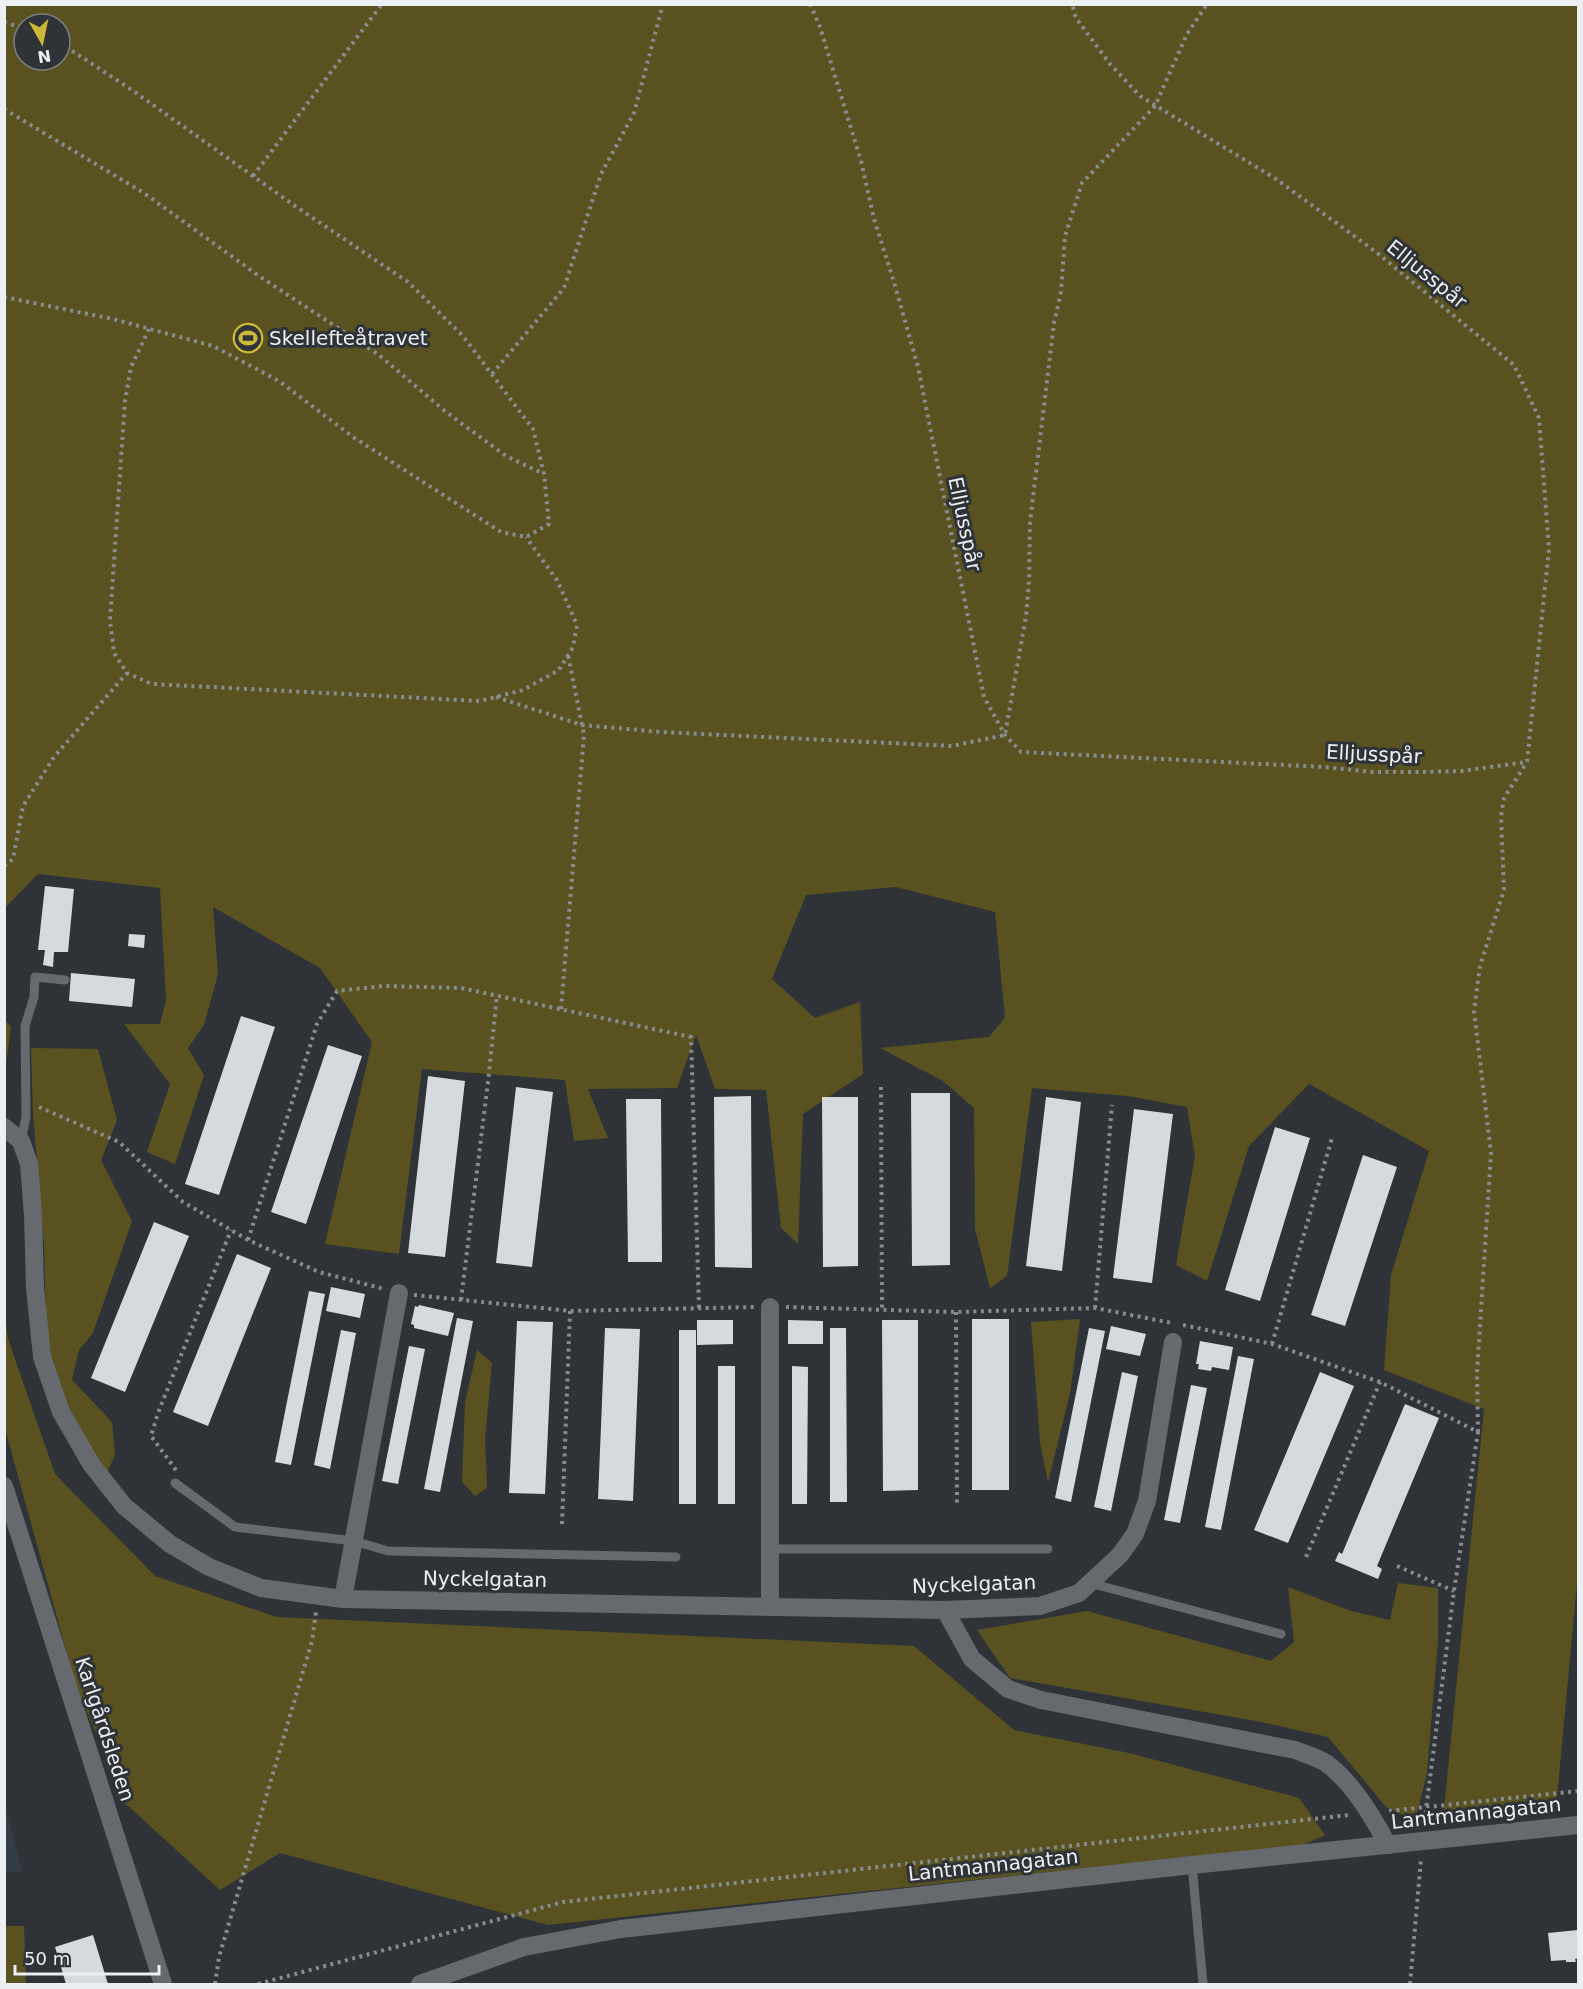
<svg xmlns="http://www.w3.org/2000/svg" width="1583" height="1989" font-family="'DejaVu Sans',sans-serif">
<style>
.built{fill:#343d45}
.green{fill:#595220;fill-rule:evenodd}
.building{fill:#d5dadf}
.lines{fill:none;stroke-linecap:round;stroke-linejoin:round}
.path{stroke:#898c8f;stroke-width:4;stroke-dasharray:3 4.5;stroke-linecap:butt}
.service{stroke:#666a6f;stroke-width:9}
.minor{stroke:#666a6f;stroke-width:18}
.tertiary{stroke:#666a6f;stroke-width:18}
.labels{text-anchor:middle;stroke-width:6;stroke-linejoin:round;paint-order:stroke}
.street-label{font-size:20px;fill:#edf0f2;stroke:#2f3337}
.poi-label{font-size:20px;fill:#edf0f2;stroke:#2f3337;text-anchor:start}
</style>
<rect width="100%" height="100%" fill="#2f3337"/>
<!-- built -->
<path class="built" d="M4,1803H5L22,1872H5Z"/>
<!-- green -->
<path class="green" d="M5,5H1578V1573L1556,1808L1443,1819L1484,1409L1384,1370L1391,1275L1429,1151L1309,1084L1249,1146L1207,1281L1176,1265L1195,1156L1187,1107L1128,1096L1032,1088L1007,1276L990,1288L975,1229L974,1108L943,1081L880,1048L989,1037L1005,1018L995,912L896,887L806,895L772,979L815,1018L860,1002L863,1074L803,1114L798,1244L781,1228L766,1090L715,1089L696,1035L677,1088L588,1089L608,1138L574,1141L565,1080L422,1069L399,1254L325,1244L372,1042L320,968L213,907L218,974L204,1025L188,1048L204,1075L175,1164L147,1152L170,1084L124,1024H160L166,1000L160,888L38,874L5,908ZM24,24H60V60H24Z
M5,1020L11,1027L5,1072Z
M31,1048L98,1049L117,1120L101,1160L132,1221L93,1333L79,1350L72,1380L112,1422L115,1455L106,1475L77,1432L47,1359L44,1246L33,1113Z
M4,1306L8,1339L55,1474L155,1576L277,1617L914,1646L1014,1730L1129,1753L1299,1798L1325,1835L1303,1845L548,1925L280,1853L220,1890L126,1804L76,1686L5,1429Z
M1080,1319L1070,1393L1048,1483L1040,1442L1031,1322Z
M477,1350L492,1363L485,1438L487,1488L475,1496L462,1482L465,1402Z
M1398,1583L1438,1588V1641L1427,1773L1415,1821L1386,1807L1328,1737L1256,1721L1010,1678L977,1630L1087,1611L1271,1661L1294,1642L1288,1587L1351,1611L1390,1620Z
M5,1926H24L26,1984H5Z"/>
<!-- building -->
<path class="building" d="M45,886L74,889L68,952H54L53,967L43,965L45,950H38Z
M129,934L145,935L144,948L128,946Z
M71,973L135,979L132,1007L69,1001Z
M241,1016L275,1027L219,1195L185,1184Z
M328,1045L362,1056L306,1224L271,1212Z
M428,1076L465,1081L445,1257L408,1253Z
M516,1087L553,1092L532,1267L496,1263Z
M911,1093H950V1265L912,1266Z
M751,1096L752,1268L715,1267L714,1097Z
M822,1097H858V1266L823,1267Z
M1046,1097L1081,1102L1062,1271L1026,1266Z
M626,1099H661L662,1262H628Z
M1134,1109L1173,1114L1152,1283L1113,1278Z
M1275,1127L1310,1138L1260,1301L1225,1290Z
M1363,1155L1397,1167L1345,1326L1311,1315Z
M154,1222L189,1236L125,1392L91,1378Z
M237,1254L271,1268L208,1426L173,1412Z
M331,1287L365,1294L360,1318L326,1311Z
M309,1291L325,1294L291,1465L275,1462Z
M419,1305L454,1313L448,1336L414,1328V1325L411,1324L415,1306L418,1307Z
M457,1318L473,1321L440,1492L424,1489Z
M972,1319H1009V1490H972Z
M697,1320H733V1344L697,1345Z
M788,1320L823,1321V1344H788Z
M882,1320H918V1490L883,1491Z
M517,1321L553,1322L545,1494L509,1493Z
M1111,1326L1146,1334L1140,1356L1106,1349Z
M605,1328L640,1329L633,1501L598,1499Z
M830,1328H846L847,1502H830Z
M1089,1328L1105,1331L1071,1502L1055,1498Z
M341,1330L356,1333L330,1469L314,1465Z
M679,1330H696V1504H679Z
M1200,1341L1233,1347L1229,1370L1212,1367L1211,1371L1198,1369L1199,1364H1196Z
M409,1346L425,1349L398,1484L382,1481Z
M1238,1356L1254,1359L1221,1530L1205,1527Z
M718,1366H735V1504H718Z
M792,1366L808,1367L807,1504H792Z
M1122,1372L1138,1376L1111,1511L1094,1507Z
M1320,1372L1354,1386L1288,1543L1254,1530Z
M1191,1385L1207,1388L1180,1523L1164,1520Z
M1405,1404L1439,1418L1377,1566L1382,1569L1378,1579L1335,1561L1339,1552L1342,1554Z
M1578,1930V1958L1575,1959L1576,1962H1566V1960L1551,1961L1548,1933Z
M93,1935L108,1984H66L55,1947Z"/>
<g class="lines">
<!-- path -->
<path class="path" d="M810,4L820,27L861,161L874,219L894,282L918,367L984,697L1005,735L1021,752L1324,767L1373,772H1421L1461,771L1527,762L1549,549L1539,418L1514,365L1376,252L1276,179L1140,96L1110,64L1076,18L1072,4
M4,22L24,29
M4,109L144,193L259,276L379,355L446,412L506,456L544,474
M253,176L382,4
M4,297L113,319L213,346L279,381L353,437L501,532L526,537L549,524L544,474L533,429L463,336L408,282L295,206L132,90L60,43
M149,329L131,367L125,401L110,620L114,653L127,673L152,684L480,701L523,690L559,670L573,647L577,625L557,580L526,537
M492,374L564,288L601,174L634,113L663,4
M496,697L582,725L661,732L952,746L1005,735L1026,616L1029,582L1030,522L1054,323L1061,292L1065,236L1082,183L1155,106L1187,34L1207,4
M4,866L13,859L23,806L54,757L127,673
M561,1009L584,735L568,655
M881,1087L882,1309
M39,1107L119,1142L183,1202L248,1240L319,1272L384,1289
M248,1240L317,1024L337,991L383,986L461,988L691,1037L699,1308
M414,1295L570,1311L754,1307
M461,1300L488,1082L497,995
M786,1307L956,1312L1095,1308L1172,1323
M1095,1308L1112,1105
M956,1312L957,1503
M1183,1325L1272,1344L1380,1382L1478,1432L1454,1591L1424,1825
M1272,1344L1332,1138
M1478,1432L1477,1372L1491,1153L1474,1011L1480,966L1504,890L1501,816L1504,798L1527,762
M176,1470L151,1436L158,1413L231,1230
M562,1524L570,1311
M1306,1557L1380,1382
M1397,1566L1454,1591
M1389,1811L1578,1791
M215,1984L219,1957L312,1641L316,1612
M258,1984L563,1902L1349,1815
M1410,1984L1421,1859"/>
<!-- service -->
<path class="service" d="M21,1141L26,1117L25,1026L34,997L35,977L65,980
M175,1483L235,1527L354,1541L388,1551L676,1557
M770,1549H1048
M1090,1583L1281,1634
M1192,1865L1203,1984"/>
<!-- minor -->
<path class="minor" d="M4,1127L21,1141L29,1164L33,1215L35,1287L42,1357L61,1412L91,1464L124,1506L170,1544L209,1567L261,1588L343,1599L945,1610L1040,1606L1079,1593L1120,1555L1135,1534L1147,1501L1173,1342
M770,1307V1606
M343,1599L399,1293
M945,1610L972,1659L1008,1689L1041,1700L1295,1750C1305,1754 1317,1757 1326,1763C1353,1783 1372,1816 1388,1845"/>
<!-- tertiary -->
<path class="tertiary" d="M4,1486L163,1984
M420,1984L524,1947L621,1929L1192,1865L1578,1825"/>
</g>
<!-- icons -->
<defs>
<g id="stadium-ring" transform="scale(1.5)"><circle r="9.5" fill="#2f3337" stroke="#cbba39" stroke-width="1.5"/><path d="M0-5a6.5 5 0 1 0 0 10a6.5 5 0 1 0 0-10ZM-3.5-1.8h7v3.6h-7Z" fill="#cbba39"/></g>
</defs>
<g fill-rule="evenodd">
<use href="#stadium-ring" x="248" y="338"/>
</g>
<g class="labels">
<!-- street labels -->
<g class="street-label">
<text transform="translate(1427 274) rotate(39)" y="7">Elljusspår</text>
<text transform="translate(965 524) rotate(78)" y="7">Elljusspår</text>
<text transform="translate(1374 754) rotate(3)" y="7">Elljusspår</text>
<text transform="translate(485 1579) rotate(1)" y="7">Nyckelgatan</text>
<text transform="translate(974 1584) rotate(-2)" y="7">Nyckelgatan</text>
<text transform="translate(105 1729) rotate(72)" y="7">Karlgårdsleden</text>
<text transform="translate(1476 1813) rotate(-6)" y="7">Lantmannagatan</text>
<text transform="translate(993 1865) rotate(-6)" y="7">Lantmannagatan</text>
</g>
<!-- poi labels -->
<g class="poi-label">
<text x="269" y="345">Skellefteåtravet</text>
</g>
</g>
<!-- border -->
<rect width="1583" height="1989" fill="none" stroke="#edf0f2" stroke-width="12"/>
<!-- north arrow -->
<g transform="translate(42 42) rotate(171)"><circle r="28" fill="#2f3337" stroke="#7b7f82" stroke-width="1.5"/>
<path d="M0-4.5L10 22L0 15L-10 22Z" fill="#cbba39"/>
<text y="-9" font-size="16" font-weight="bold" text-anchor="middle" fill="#edf0f2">N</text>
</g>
<!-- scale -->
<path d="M15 1965v9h144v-9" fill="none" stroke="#edf0f2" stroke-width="3"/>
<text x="24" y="1965" font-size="18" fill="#edf0f2" stroke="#2f3337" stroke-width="4.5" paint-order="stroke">50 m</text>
</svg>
